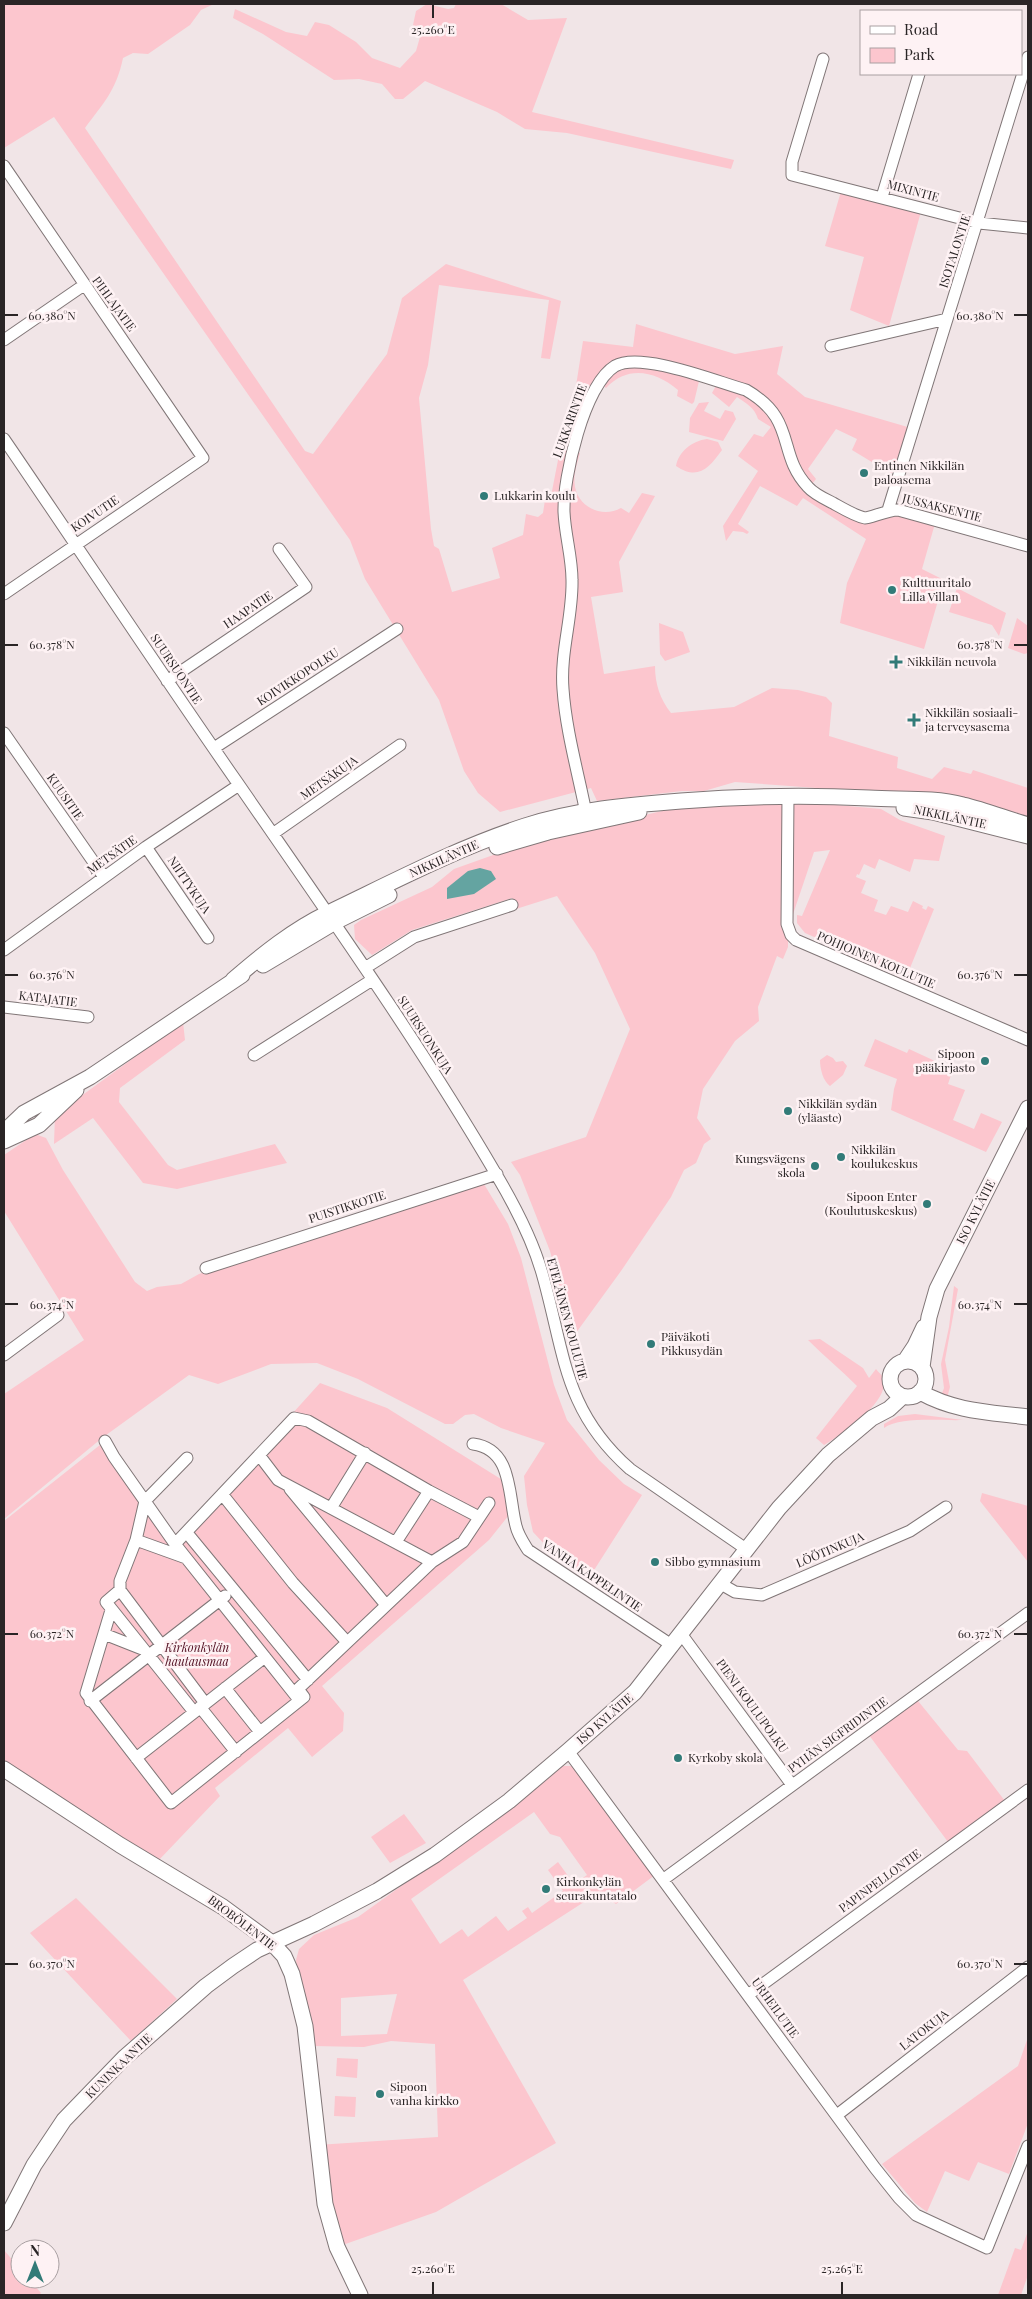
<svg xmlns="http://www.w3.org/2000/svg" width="1032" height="2299" font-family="'Playfair Display',serif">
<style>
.green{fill:#fcc6ce;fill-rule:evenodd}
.water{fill:#64a4a1}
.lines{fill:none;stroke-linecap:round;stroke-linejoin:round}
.street-casing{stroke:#807677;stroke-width:13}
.secondary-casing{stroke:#807677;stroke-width:17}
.street{stroke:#fff;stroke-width:11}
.secondary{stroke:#fff;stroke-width:15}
.ticks{fill:none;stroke:#2a2526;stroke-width:2}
.poi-dot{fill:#327b78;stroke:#fef2f4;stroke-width:2}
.labels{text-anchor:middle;stroke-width:5;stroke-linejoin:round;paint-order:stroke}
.street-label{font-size:12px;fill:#2a2526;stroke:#fef2f4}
.poi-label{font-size:12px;fill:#2a2526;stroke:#fef2f4;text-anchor:start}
.park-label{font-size:12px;font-style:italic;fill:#551426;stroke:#fef2f4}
.ticks-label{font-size:12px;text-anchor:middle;fill:#2a2526;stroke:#fef2f4;stroke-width:5;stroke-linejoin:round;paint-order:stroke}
</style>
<rect width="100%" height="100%" fill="#f1e5e7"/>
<!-- green -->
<path class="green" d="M4,4H214L201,10L190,25L148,54L133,53L123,58C116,91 104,102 85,128L305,451L313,454L387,354L402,298L446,264L561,301L550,359L541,358L549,300L439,285L428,365L419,398L431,529L434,546L439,549L452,592L500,578L492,548L523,535L526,514L538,517L543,513L545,500L552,491L559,455L567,450L580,453C577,464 573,475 575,487C579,508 603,518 621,508L629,513L642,493L655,496L619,562L623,592L591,597L604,674L655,666C655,684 660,699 671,713L734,707L772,688L798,690L826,697L832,703L829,736L898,757L897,768L932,779L944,767L971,774L973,770L1028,788V821L927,796L735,782L704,791H682L597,801L591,788L500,812L478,793L464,771L439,700L365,579L350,540L54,117L4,148Z
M427,4L448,9L454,8L456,4H501L528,20L567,18L532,112L734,160L731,169L567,133L525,129L497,112L425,81L403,99H395L382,84L359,79L334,80L263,34L233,18L235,9L286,32L307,36L315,22L329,25L356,42L372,58L400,68L416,51L420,37L413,25L416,11Z
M842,188L922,208L889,326L850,310L864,257L825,246Z
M636,324L735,354L783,346L777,374L805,397L911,428L901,472L890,473L852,450L857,439L836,429L808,469L816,479L809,488L863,518L888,510L936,520L922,569L944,580L924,649L840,623L847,583L866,539L803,498L797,506L760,486L738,524L749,532L747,534L743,532L733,531L726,541L723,526L758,471L738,456L754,434L763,437L771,427L758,419C755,408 746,403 737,397L729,407L712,393L718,382L700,377L694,402L692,404L677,396L678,390C655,371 628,365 606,388L600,383L593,394L576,386L583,341L633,347Z
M709,402L704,411L720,419L725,410L733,412L736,419L723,441L689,432L690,418L699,403Z
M707,439L718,442L722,450C709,468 698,481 676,466C679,451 692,441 707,439Z
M957,588L1006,613L999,636L992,625L949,612Z
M1017,618L1028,626V653L1024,654L1008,648Z
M659,623L683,632L690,652L665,661L660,654Z
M815,803L881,809L900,820L945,836L939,861L914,859L910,872L879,859L875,869L864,864L859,875L857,874L856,877L866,881L861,893L878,900L874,911L886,915L891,906L908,912L913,901L923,906L922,908L926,910L928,906L934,909L908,973H897L805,933L797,923V915L802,916L830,850L814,852L788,929V947L783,959L777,956L758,1007L759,1021L735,1041L703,1089L697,1118L711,1139L704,1144L696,1163L684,1170L671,1197L621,1271L573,1337L550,1251L520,1175L511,1162L586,1137L630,1029L595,953L557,896L516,909L512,898L412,930L372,955L355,939L354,925L361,920L432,887L454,869L513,848L574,832L687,805Z
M183,1022L185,1040L120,1088L119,1102L168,1165L177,1170L275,1144L287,1163L177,1189L143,1183L93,1118L54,1144L55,1115Z
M875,1039L907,1053L909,1049L935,1061L951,1075L948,1084L965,1090L953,1120L974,1129L981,1113L1002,1122L986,1152L891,1110L894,1089L897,1079L864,1066Z
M827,1055L833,1058L836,1062L843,1061L847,1066L843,1075L830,1086C823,1081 820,1069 820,1060Z
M35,1134L46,1138L63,1170L135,1282L147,1291L157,1287L181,1284L199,1274L484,1184L508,1224L521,1258L554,1385L567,1420L599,1460L624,1484L642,1495L589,1578L549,1549L533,1532L527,1505L524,1476L545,1443L501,1428L474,1414L465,1415L453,1424H445L358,1379L317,1363L271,1364L218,1384L189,1375L102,1438L4,1519V1394L84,1340L4,1211V1155Z
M954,1286L958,1289L945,1360L950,1387L947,1398L941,1396L944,1388L941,1364L949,1327Z
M820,1339L863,1368L869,1378L876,1369C879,1373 884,1376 884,1382C886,1404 841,1435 824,1445L816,1438L857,1386C841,1370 824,1356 808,1340Z
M320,1383L387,1408L504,1481L509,1515L489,1540L322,1686L344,1713L343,1731L312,1757L288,1728L215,1788L220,1796L158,1861L4,1769V1521L105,1441L177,1541Z
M915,1414L963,1420C942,1421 901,1416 884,1428V1424L898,1416Z
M982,1493L1028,1506V1562L980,1501Z
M914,1696L958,1750L967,1751L1008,1805L951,1846L866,1731Z
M563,1766H572L578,1768L655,1875L616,1904L598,1893L463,1980L556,2143L436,2212L337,2247L317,2145L438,2137L435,2044L391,2041L364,2047L313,2046L298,1979L296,1960L299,1949L314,1935L358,1917L524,1798ZM534,1812L550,1834L560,1837L587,1875L574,1884L558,1862L548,1870L563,1891L532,1913L528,1907L522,1911L527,1918L508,1931L496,1916L468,1937L462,1929L440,1944L411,1899ZM397,1994L387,2034L341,2036V1998Z
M404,1814L426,1843L390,1863L371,1837Z
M76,1898L177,1999L131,2041L30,1933Z
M1028,2037V2123L1009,2174L978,2162L969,2181L945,2171L927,2212L915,2203L882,2164L1018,2066Z
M337,2058L358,2059L357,2078L336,2076Z
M335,2096L356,2097L355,2117L334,2116Z
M1028,2231V2275L1021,2295H998L1015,2248L1021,2250Z
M4,2250L20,2269V2279H29L41,2293L39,2295H4Z"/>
<!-- water -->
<path class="water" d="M480,868L491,871L496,879L474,894L447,899V888L468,871Z"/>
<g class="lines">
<!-- street casing -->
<g class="street-casing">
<path id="street" d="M823,59L792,162V175L979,223L1028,228
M4,166L203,458L4,594
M882,197L919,74
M4,340L84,285
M831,346L947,319
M4,439C82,553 158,669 237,782C326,911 417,1039 496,1174C515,1206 532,1238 542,1273C565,1353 563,1410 630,1469L746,1549
M888,510L1028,57
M167,681L306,587L279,549
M4,733L104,877
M214,748L397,629
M788,795L787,924L791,935L796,940L1028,1040
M587,818C579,776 566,732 563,689C560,652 573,616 572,580C572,557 565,535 564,512C563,478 584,385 615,366C641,351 717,382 746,390C798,420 776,453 808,487C814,494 825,499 833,503C842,508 855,516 865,518C870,518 888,510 898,510L1028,546
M274,833L400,745
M146,847L208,938
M4,950L146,847L239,785
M365,968L414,937L512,905
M4,1007L88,1017
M254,1055L372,980
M206,1268L497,1174
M4,1355L58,1315
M105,1441L114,1457L175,1544L296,1696L302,1697
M473,1444C513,1449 508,1495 516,1526C518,1535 523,1542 528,1550L673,1646
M259,1455L278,1480L432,1562
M187,1458L145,1501L136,1540L120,1581V1590L106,1602L194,1712
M290,1489L386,1605
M222,1494L293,1583L347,1642
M331,1508L365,1453
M187,1533L308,1680
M136,1540L186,1558
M396,1542L429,1491
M175,1544L294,1418L308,1421L429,1491L479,1517
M721,1584L735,1592L762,1595L910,1531L946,1507
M120,1590L205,1703
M111,1610L86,1693L171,1803L304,1697L298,1689L432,1562L463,1542L489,1503
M104,1634L142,1649
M682,1635L792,1785
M225,1688L260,1732
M90,1701L225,1596
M200,1707L236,1752
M568,1751L875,2168L899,2198L916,2215L987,2248L1028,2146
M136,1758L265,1657
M664,1879L1028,1613
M748,1995L1028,1790
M837,2115L1028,1967"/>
</g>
<!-- secondary casing -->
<g class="secondary-casing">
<path id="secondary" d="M904,808L933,812L1028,836
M497,847L548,832L639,812
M263,965L335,922L389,895
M233,980C263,954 293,930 328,913C393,882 457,848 525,826C575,810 628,805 681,801C744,796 806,795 869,798C900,800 933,797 963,805C985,810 1007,819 1028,825
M4,1132L24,1113L90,1077L242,975
M4,1141L39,1125L76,1090
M890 1379a18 18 0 1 1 36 0a18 18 0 1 1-36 0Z
M905,1361L915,1346L924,1327
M922,1367L929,1317L937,1289L1028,1108
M920,1392C956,1412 989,1412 1028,1417
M4,1769L120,1845L223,1907L272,1943L284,1956L292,1974L305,2026L325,2204L337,2247L360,2295
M4,2223L34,2165L64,2120L124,2058L206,1986L233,1966L257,1950L314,1924L377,1891L435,1855L509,1801L568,1751L635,1692L779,1508L828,1455L872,1418L889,1409L902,1397"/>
</g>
<!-- street -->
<use href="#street" class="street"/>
<!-- secondary -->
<use href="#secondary" class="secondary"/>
</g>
<!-- ticks -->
<path class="ticks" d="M433,5V18M5,315H18M1014,315H1027M5,645H18M1014,645H1027M5,975H18M1014,975H1027M5,1304H18M1014,1304H1027M5,1634H18M1014,1634H1027M5,1964H18M1014,1964H1027M433,2282V2294M842,2282V2294"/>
<!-- markers -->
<g class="poi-dot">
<circle cx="864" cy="473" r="5"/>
<circle cx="484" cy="496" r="5"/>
<circle cx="892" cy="590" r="5"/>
<path d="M893.5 654.5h5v5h5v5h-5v5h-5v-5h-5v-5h5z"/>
<path d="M911.5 712.5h5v5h5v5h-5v5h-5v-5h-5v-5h5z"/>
<circle cx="985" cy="1061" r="5"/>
<circle cx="788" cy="1111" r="5"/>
<circle cx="841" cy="1157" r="5"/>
<circle cx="815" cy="1166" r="5"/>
<circle cx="927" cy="1204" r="5"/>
<circle cx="651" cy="1344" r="5"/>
<circle cx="655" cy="1562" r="5"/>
<circle cx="678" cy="1758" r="5"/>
<circle cx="546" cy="1889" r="5"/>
<circle cx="380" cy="2094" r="5"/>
</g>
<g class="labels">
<!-- street labels -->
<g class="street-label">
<text transform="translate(913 191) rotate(15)" y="4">MIXINTIE</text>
<text transform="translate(955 251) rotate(-72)" y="4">ISOTALONTIE</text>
<text transform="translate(114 304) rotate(54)" y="4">PIHLAJATIE</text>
<text transform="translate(570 421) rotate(-70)" y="4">LUKKARINTIE</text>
<text transform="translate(942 508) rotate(14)" y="4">JUSSAKSENTIE</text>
<text transform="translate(95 514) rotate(-34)" y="4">KOIVUTIE</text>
<text transform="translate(248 610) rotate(-34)" y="4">HAAPATIE</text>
<text transform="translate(176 669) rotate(56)" y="4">SUURSUONTIE</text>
<text transform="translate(298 677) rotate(-33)" y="4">KOIVIKKOPOLKU</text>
<text transform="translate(329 778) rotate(-35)" y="4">METSÄKUJA</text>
<text transform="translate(65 797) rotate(55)" y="4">KUUSITIE</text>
<text transform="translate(950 817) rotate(12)" y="4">NIKKILÄNTIE</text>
<text transform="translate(112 855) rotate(-35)" y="4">METSÄTIE</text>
<text transform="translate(444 859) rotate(-24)" y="4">NIKKILÄNTIE</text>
<text transform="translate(189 885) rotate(56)" y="4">NIITTYKUJA</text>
<text transform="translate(876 960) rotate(23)" y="4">POHJOINEN KOULUTIE</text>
<text transform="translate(48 999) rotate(7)" y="4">KATAJATIE</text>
<text transform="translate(425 1035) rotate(57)" y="4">SUURSUONKUJA</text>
<text transform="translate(347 1207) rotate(-18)" y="4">PUISTIKKOTIE</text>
<text transform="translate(976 1212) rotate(-63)" y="4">ISO KYLÄTIE</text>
<text transform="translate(567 1319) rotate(75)" y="4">ETELÄINEN KOULUTIE</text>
<text transform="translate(830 1550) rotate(-23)" y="4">LÖÖTINKUJA</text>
<text transform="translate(592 1576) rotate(34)" y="4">VANHA KAPPELINTIE</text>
<text transform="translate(752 1706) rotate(54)" y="4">PIENI KOULUPOLKU</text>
<text transform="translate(605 1719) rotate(-41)" y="4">ISO KYLÄTIE</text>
<text transform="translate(838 1735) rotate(-36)" y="4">PYHÄN SIGFRIDINTIE</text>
<text transform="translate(880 1881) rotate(-36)" y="4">PAPINPELLONTIE</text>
<text transform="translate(242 1923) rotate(37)" y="4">BROBÖLENTIE</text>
<text transform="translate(775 2008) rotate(54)" y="4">URHEILUTIE</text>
<text transform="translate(924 2030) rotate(-38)" y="4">LATOKUJA</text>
<text transform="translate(119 2066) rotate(-44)" y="4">KUNINKAANTIE</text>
</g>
<!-- poi labels -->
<g class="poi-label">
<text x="874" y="470">Entinen Nikkilän<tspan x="874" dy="14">paloasema</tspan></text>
<text x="494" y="500">Lukkarin koulu</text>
<text x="902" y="587">Kulttuuritalo<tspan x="902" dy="14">Lilla Villan</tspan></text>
<text x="907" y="666">Nikkilän neuvola</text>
<text x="925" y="717">Nikkilän sosiaali-<tspan x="925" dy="14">ja terveysasema</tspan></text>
<text x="975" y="1058" text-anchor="end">Sipoon<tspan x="975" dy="14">pääkirjasto</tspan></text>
<text x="798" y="1108">Nikkilän sydän<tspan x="798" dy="14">(yläaste)</tspan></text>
<text x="851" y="1154">Nikkilän<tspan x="851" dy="14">koulukeskus</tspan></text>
<text x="805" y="1163" text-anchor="end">Kungsvägens<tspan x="805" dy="14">skola</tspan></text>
<text x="917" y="1201" text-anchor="end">Sipoon Enter<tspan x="917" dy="14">(Koulutuskeskus)</tspan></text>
<text x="661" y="1341">Päiväkoti<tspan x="661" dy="14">Pikkusydän</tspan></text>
<text x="665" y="1566">Sibbo gymnasium</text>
<text x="688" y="1762">Kyrkoby skola</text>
<text x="556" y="1886">Kirkonkylän<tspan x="556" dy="14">seurakuntatalo</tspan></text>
<text x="390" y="2091">Sipoon<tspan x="390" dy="14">vanha kirkko</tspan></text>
</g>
<!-- park labels -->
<g class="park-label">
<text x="197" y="1652">Kirkonkylän<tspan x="197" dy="14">hautausmaa</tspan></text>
</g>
</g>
<g class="ticks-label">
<text x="433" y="34">25.260°E</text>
<text x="52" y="320">60.380°N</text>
<text x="980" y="320">60.380°N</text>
<text x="52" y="649">60.378°N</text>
<text x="980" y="649">60.378°N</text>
<text x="52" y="979">60.376°N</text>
<text x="980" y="979">60.376°N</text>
<text x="52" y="1309">60.374°N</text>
<text x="980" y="1309">60.374°N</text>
<text x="52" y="1638">60.372°N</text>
<text x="980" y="1638">60.372°N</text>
<text x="52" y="1968">60.370°N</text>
<text x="980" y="1968">60.370°N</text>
<text x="433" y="2273">25.260°E</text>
<text x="842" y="2273">25.265°E</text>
</g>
<!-- border -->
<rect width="1032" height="2299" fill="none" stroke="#2a2526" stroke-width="10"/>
<!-- legend -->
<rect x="860" y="10" width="162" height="65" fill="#fef2f4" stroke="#a9a0a2"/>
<rect x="870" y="26" width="25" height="8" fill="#ffffff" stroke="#a9a0a2"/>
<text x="904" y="35" font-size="15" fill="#2a2526">Road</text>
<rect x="870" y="48" width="25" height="15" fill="#fcc6ce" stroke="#a9a0a2"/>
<text x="904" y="60" font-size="15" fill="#2a2526">Park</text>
<!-- north arrow -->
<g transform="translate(35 2264)"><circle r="24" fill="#fef2f4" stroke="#a9a0a2"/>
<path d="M0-4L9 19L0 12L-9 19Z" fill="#327b78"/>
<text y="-8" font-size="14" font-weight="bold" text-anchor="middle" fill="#2a2526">N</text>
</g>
</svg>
